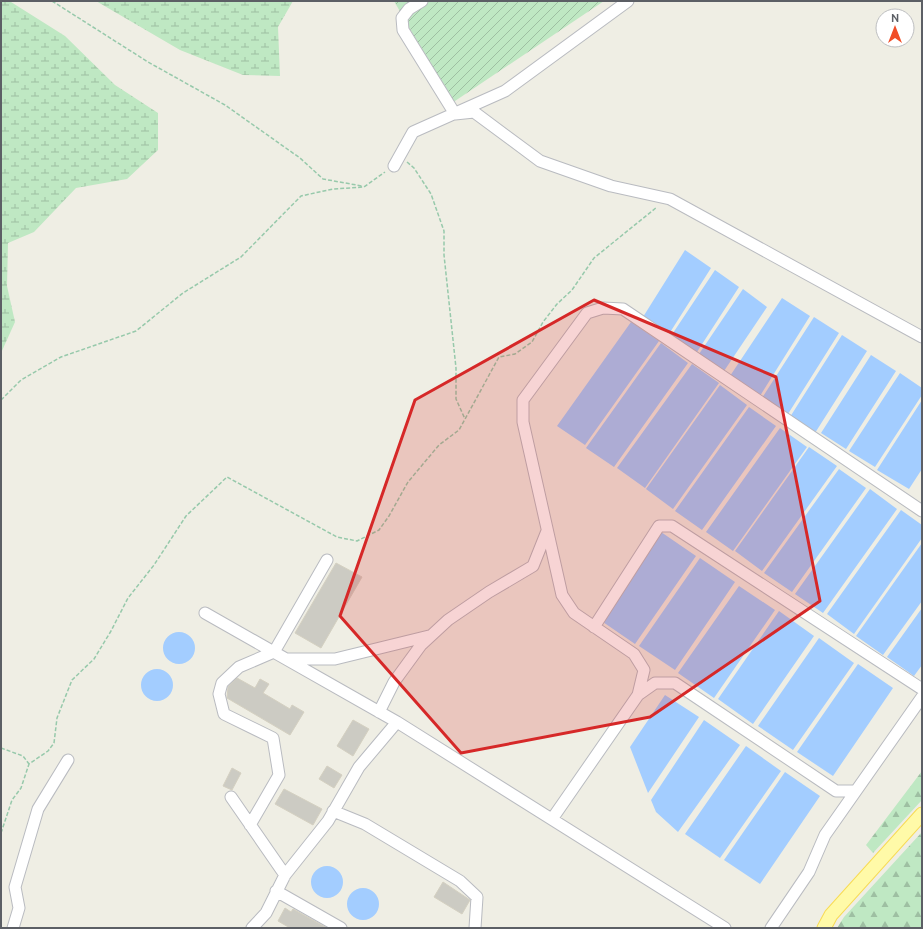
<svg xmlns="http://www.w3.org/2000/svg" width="923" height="929" font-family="Ubuntu,sans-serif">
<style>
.forest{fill:url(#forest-firs)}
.wetland{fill:url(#wetland-marsh)}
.garden{fill:url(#garden-furrows)}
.water{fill:#a3cdff}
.building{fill:#cccbc3;stroke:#d4d0c1}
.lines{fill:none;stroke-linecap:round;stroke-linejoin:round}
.minor-casing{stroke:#b9bbc0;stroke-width:13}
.major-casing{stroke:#f8db54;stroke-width:15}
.path{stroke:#97c9ab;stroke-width:1.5;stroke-dasharray:4 2;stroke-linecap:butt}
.minor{stroke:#fff;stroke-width:11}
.major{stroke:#fffaa8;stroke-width:13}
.marked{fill:#d62828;fill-opacity:0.2;stroke:#d62828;stroke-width:3;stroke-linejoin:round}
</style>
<defs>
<pattern id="forest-firs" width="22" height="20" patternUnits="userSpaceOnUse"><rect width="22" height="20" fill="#bfe8c3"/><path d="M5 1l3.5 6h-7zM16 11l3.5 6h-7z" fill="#9ebfa2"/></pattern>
<pattern id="wetland-marsh" width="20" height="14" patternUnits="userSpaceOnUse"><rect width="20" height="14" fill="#bfe8c3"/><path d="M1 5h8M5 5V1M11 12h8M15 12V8" fill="none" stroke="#9ebfa2"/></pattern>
<pattern id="garden-furrows" width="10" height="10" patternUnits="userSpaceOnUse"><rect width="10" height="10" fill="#bfe8c3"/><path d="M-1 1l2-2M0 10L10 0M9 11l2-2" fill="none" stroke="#9ebfa2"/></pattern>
</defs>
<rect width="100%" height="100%" fill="#efeee4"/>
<!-- forest -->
<path class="forest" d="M922,771V800L873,853L866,845Z
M922,832V928H837L844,917Z"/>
<!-- wetland -->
<path class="wetland" d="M1,1L11,2L65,36L115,85L158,113V150L127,179L76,188L34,232L8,243L7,286L15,322L1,353Z
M96,1H293L278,27L280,76L243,75L180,50Z"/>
<!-- garden -->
<path class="garden" d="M394,1H604L452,103Z"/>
<!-- water -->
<path class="water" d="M685,250L711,268L669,334L643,317Z
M715,270L739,287L697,352L671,336Z
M743,289L767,307L724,371L699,354Z
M782,298L810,316L760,396L730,376Z
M814,317L839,333L788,414L762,398Z
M631,322L659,341L585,445L557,426Z
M842,335L867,351L815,433L790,417Z
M661,343L688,363L614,467L586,448Z
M871,355L896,371L846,449L821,433Z
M692,364L719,383L645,488L617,468Z
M900,373L922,388V395L875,467L849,451Z
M720,385L747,405L673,509L646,489Z
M922,400V469L909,489L877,470Z
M749,407L776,426L702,530L675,511Z
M780,428L807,447L733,551L706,532Z
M809,447L837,466L762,571L735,551Z
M839,469L866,488L792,592L764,573Z
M870,489L897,509L823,613L795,594Z
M901,510L922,525V538L854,634L827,614Z
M661,532L696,556L635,644L600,620Z
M922,543V601L883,655L856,636Z
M700,558L735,582L675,670L639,646Z
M739,586L775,610L714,698L678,673Z
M922,608V665L914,676L887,657Z
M779,611L814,636L753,724L718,699Z
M163 648a16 16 0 1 1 32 0a16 16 0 1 1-32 0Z
M819,638L854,663L793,750L758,726Z
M858,664L893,688L833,776L797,752Z
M141 685a16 16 0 1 1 32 0a16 16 0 1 1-32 0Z
M665,695L699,717L648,793L630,747Z
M704,720L740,745L678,832L656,812L651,800Z
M746,746L781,771L720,858L685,834Z
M785,772L820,796L760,884L724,860Z
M311 882a16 16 0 1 1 32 0a16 16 0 1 1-32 0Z
M347 904a16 16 0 1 1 32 0a16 16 0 1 1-32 0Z"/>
<!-- building -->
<path class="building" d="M336,563L362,577L321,648L295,633Z
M237,678L255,688L260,679L269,684L263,693L290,709L292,705L304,712L290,735L227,698L228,687Z
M353,720L369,729L353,756L337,746Z
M327,766L342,775L334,788L319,779Z
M232,768L241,773L232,790L223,786Z
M284,789L322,809L313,825L275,804Z
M443,882L470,900L462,914L434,897Z
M285,908L291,912L293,909L327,928H290L278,921Z"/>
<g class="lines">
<!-- minor casing -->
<g class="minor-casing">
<path id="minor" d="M422,1L409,9L402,18L403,30L455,114L474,112L540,161L611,186L670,199L922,337
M394,166L413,132L505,91L628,1
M205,613L397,722L725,928
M594,627L659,526H672L922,689
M287,659H335L429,636
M638,695L655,683H675L836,791H856
M379,712L394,682L421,645L448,620L489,592L533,566L547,531
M231,797L285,875
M333,811L365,824L460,881L477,897L475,928
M552,819L638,695L644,670L634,654L574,613L562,595L523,422V400L587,313L603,308L623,309L922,511
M250,825L279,775L273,738L224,714L219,694L222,683L239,667L274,652L327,560
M276,891L341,928
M13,928L19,908L15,887L38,809L68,760
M252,928L266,913L285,875L328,821L359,767L397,722
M771,928L809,872L825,835L922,697"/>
</g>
<!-- major casing -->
<g class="major-casing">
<path id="major" d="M824,928L831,915L922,814"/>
</g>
<!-- path -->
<path class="path" d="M52,1L148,62L225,105L300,158L323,179L362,186
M407,162L414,168L431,194L444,231V255L456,368V399L465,419
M1,400L21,380L61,357L136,331L183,293L241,257L301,196L333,189L364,187L385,172
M1,748L23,756L29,764
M1,833L12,800L21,788L29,764L48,751L54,743L57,718L72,680L94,659L111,631L128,598L154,565L186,516L227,477L337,537L357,541L379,530L389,516L408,482L439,445L459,430L499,357L515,354L532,342L543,322L557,304L572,290L594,258L657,207"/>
<!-- minor -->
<use href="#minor" class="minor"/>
<!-- major -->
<use href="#major" class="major"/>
</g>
<!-- marked area -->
<path class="marked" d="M594,300L776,377L820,601L650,717L461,753L340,616L415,400Z"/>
<!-- border -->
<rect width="923" height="929" fill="none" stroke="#5c5f65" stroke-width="4"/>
<!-- north arrow -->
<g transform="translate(895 28)"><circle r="19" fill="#ffffff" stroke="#bebfc1"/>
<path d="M0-3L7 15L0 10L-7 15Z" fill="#f14d27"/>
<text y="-6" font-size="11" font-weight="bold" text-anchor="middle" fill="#5c5f65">N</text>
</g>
</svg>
